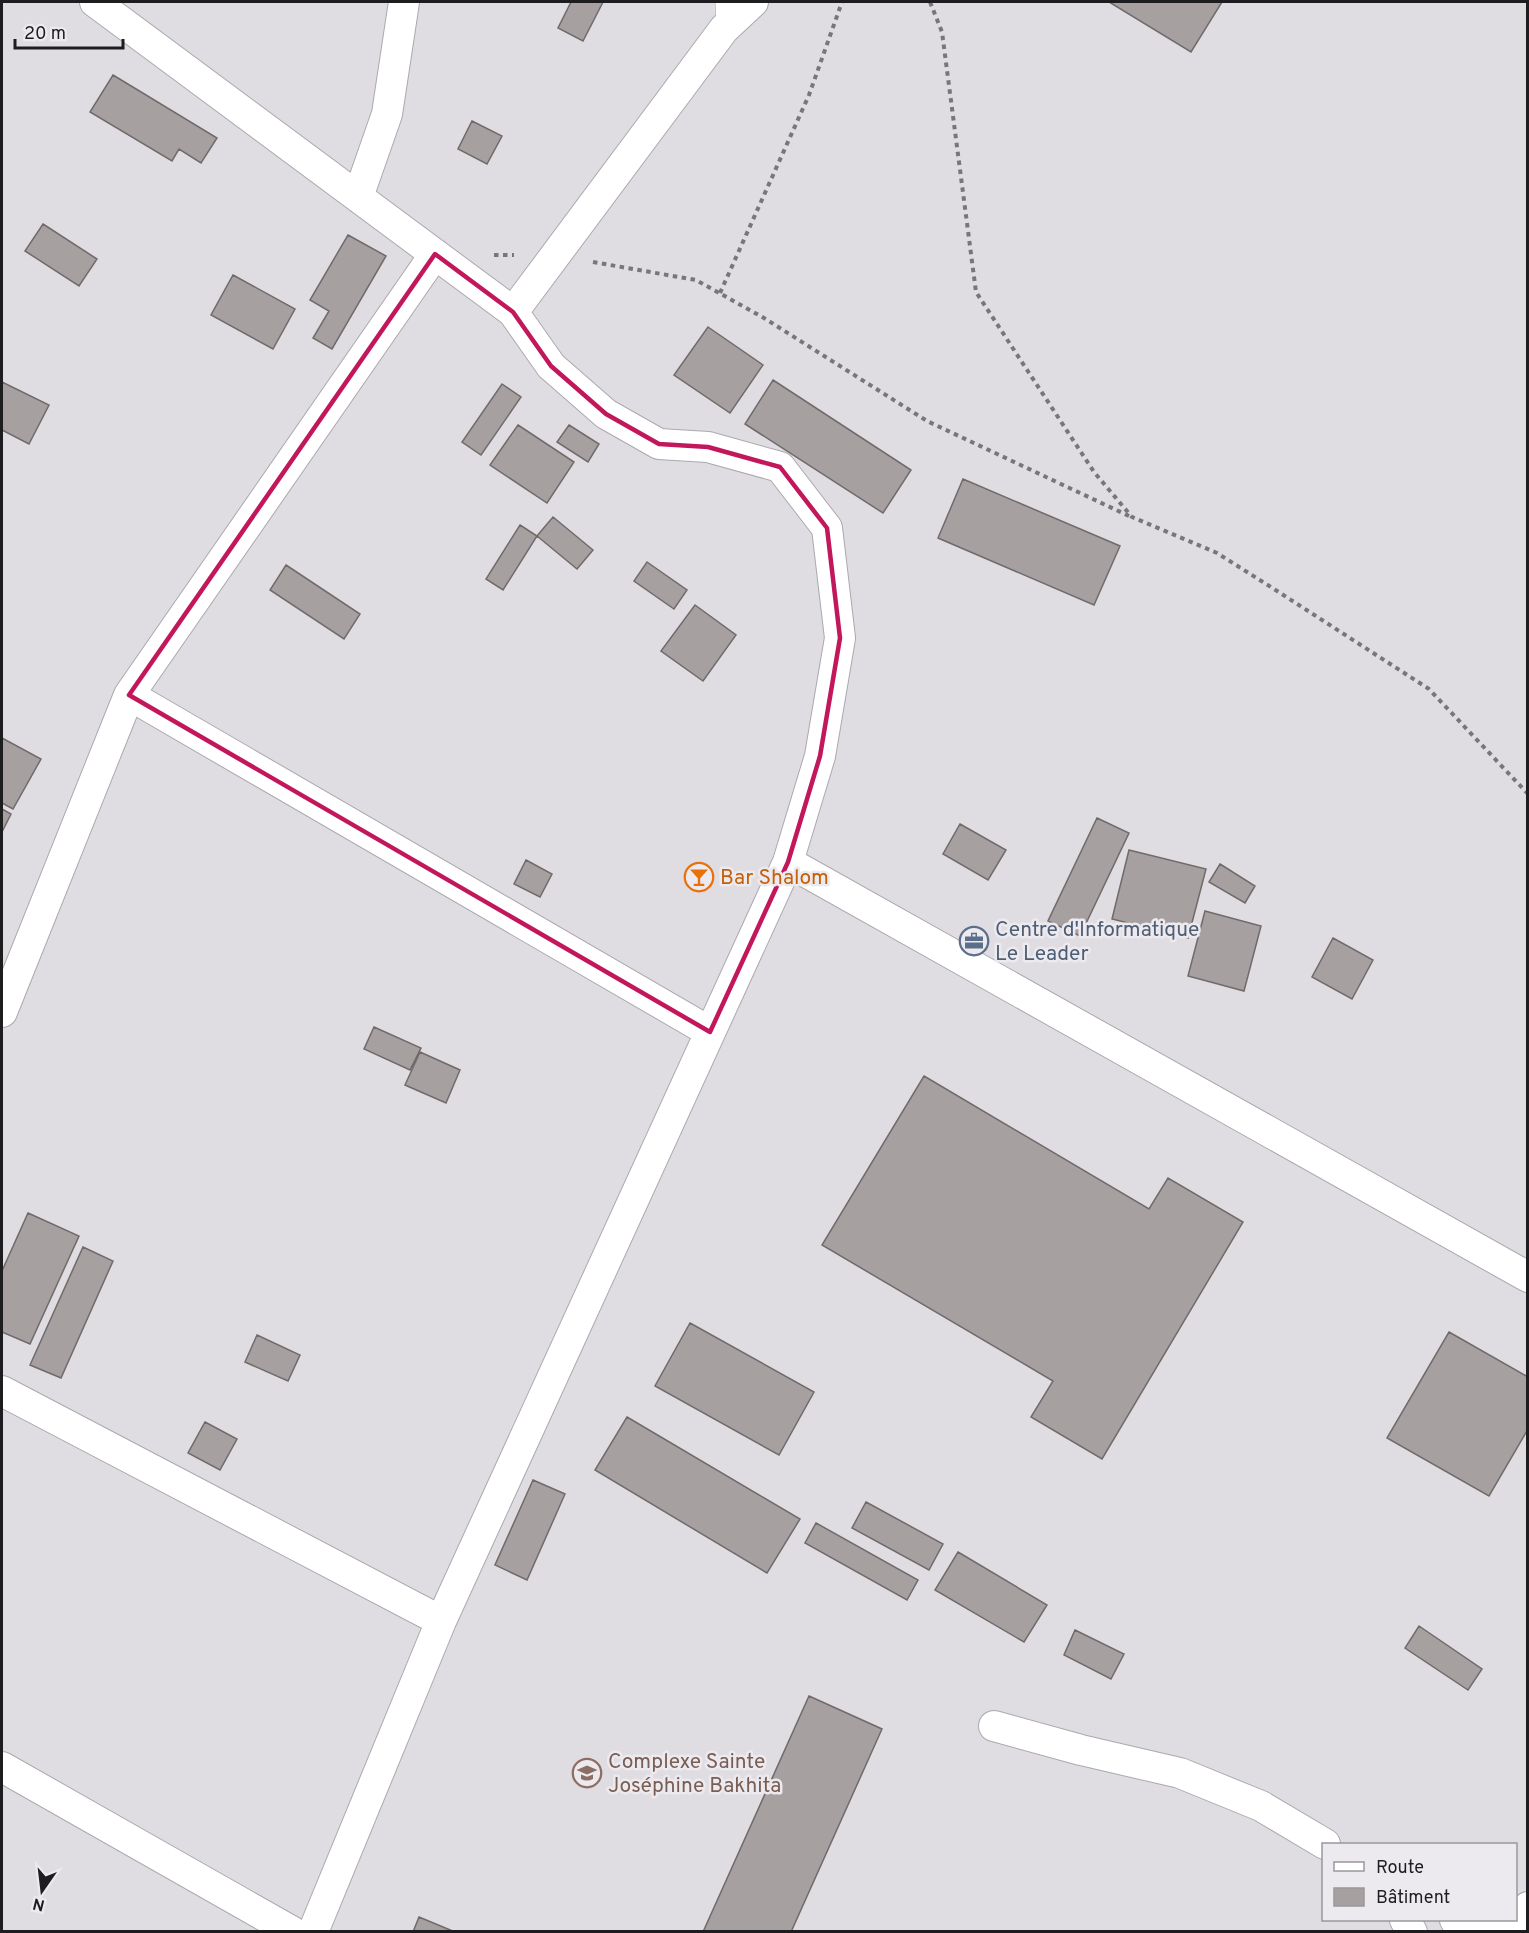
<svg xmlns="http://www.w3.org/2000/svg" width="1529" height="1933" font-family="Overpass,sans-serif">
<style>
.building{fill:#a7a0a0;stroke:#716a6a;stroke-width:1.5}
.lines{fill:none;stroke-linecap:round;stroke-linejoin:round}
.service-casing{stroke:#aca9ae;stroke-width:16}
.minor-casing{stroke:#aca9ae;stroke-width:32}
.path{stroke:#78767a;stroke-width:4;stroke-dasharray:4.5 4.5;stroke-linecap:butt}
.service{stroke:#fff;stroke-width:15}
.minor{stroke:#fff;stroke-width:30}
.marked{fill:none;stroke:#c2185b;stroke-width:4.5;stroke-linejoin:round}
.labels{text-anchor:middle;stroke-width:5;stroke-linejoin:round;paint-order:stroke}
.food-label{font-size:21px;fill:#c56008;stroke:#edeaef;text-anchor:start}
.service-label{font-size:21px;fill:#4e5e75;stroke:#edeaef;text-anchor:start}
.education-label{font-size:21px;fill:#785e54;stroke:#edeaef;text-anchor:start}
</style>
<rect width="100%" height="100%" fill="#dfdde2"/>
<!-- building -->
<path class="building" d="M571,2H603L583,41L558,28Z
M1109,2H1222L1191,52Z
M113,75L217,138L201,163L179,149L172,161L90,112Z
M472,121L502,136L487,164L458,149Z
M43,224L97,259L79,286L25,251Z
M348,235L386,256L332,349L313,338L329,311L310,300Z
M233,275L295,309L273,349L211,315Z
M708,327L763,365L730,413L674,375Z
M773,380L911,470L883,513L745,424Z
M2,382L49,405L29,444L2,430Z
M502,384L521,397L481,455L462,442Z
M518,425L574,462L547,503L490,465Z
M569,425L599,444L588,462L557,442Z
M963,479L1120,546L1094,605L938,538Z
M553,517L593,550L577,569L537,536Z
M520,525L537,536L503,590L486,579Z
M647,562L687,590L674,609L634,581Z
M286,565L360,614L344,639L270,590Z
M695,605L736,635L703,681L661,651Z
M2,738L41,759L13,809L2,803Z
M2,809L11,814L2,832Z
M1097,818L1129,833L1080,936L1048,921Z
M960,824L1006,850L988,880L943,854Z
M1129,850L1206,869L1188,938L1112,919Z
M526,860L552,874L540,897L514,884Z
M1220,864L1255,886L1245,903L1209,882Z
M1205,911L1261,926L1244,991L1188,976Z
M1333,938L1373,960L1352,999L1312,977Z
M374,1027L421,1048L410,1070L364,1049Z
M420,1052L460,1070L446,1103L405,1085Z
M924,1076L1149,1209L1168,1178L1243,1222L1102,1459L1031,1417L1053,1381L822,1245Z
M28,1213L79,1236L30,1344L2,1332V1271Z
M83,1247L113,1261L61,1378L30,1365Z
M690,1323L814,1392L779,1455L655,1386Z
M1449,1332L1528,1377V1429L1489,1496L1387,1438Z
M257,1335L300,1355L288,1381L245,1362Z
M627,1417L800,1519L767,1573L595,1470Z
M205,1422L237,1439L220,1470L188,1453Z
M533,1480L565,1494L527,1580L495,1565Z
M866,1502L943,1544L929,1570L852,1528Z
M816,1523L918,1580L907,1600L805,1543Z
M958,1552L1047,1605L1024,1642L935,1590Z
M1419,1626L1482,1669L1468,1690L1405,1648Z
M1075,1630L1124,1654L1111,1679L1064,1655Z
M809,1696L882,1729L791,1932H703Z
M419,1917L455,1932H413Z"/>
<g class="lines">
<!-- service casing -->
<g class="service-casing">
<path id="service" d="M723,2L724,29"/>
</g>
<!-- minor casing -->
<g class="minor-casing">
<path id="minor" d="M95,2L513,312L551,366L606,414L659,444L708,447L780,467L827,528L840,638L820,756L788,862L441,1621L313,1932
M358,197L387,114L404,2
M513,312L724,29L753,2
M129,695L710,1032
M788,862L1528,1277
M2,1012L129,695L435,254
M2,1391L441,1621
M994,1726L1081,1750L1180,1773L1261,1806L1325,1844
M2,1767L293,1932
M1405,1920L1412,1932
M1455,1920L1467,1926L1507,1930L1528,1907"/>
</g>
<!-- path -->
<path class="path" d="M930,2L942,32L976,292L1094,472L1132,517L1217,553L1274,589L1429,689L1528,794
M494,255H514
M593,262L696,280L764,318L927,421L1129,516
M720,293L809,95L842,2"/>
<!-- service -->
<use href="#service" class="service"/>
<!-- minor -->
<use href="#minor" class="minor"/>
</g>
<!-- marked area -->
<path class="marked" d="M435,254L513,312L551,366L606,414L659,444L708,447L780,467L827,528L840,638L820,756L788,862L710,1032L129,695Z"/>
<!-- icons -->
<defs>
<g id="bar-ring" transform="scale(1.5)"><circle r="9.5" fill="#edeaef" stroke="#e8710a" stroke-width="1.5"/><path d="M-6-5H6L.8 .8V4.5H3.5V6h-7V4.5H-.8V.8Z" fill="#e8710a"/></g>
<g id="office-ring" transform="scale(1.5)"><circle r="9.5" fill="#edeaef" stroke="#5c6f8a" stroke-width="1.5"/><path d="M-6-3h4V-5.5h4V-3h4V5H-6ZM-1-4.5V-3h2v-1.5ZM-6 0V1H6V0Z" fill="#5c6f8a"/></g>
<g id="school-ring" transform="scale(1.5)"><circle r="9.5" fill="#edeaef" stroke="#8d6e63" stroke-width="1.5"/><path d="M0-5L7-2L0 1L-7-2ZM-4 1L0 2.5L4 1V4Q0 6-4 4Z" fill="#8d6e63"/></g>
</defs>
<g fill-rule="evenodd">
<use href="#bar-ring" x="699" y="877"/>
<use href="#office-ring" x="974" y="941"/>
<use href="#school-ring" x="587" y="1773"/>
</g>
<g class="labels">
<!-- food labels -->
<g class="food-label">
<text x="720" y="884">Bar Shalom</text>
</g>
<!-- service labels -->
<g class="service-label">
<text x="995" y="936">Centre d'Informatique<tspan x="995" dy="24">Le Leader</tspan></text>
</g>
<!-- education labels -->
<g class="education-label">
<text x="608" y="1768">Complexe Sainte<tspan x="608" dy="24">Joséphine Bakhita</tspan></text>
</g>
</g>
<!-- border -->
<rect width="1529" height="1933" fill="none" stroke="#1d1c1e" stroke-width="6"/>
<!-- legend -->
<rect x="1322" y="1843" width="195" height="78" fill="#edeaef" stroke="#9a989b" stroke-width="1.5"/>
<rect x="1334" y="1862" width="30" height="9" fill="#ffffff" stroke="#9a989b" stroke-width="1.5"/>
<text x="1376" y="1873" font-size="18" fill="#1d1c1e">Route</text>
<rect x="1334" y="1888" width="30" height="18" fill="#a7a0a0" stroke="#9a989b" stroke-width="1.5"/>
<text x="1376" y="1903" font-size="18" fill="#1d1c1e">Bâtiment</text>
<!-- north arrow -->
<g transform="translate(42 1891) rotate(194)" stroke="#edeaef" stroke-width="4.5" paint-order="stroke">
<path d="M0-4.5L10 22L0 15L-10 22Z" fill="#1d1c1e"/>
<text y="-9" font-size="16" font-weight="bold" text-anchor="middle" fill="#1d1c1e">N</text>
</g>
<!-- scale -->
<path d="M15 39v9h108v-9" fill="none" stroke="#1d1c1e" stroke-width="3"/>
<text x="24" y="39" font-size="18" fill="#1d1c1e" stroke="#edeaef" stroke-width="4.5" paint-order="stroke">20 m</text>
</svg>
